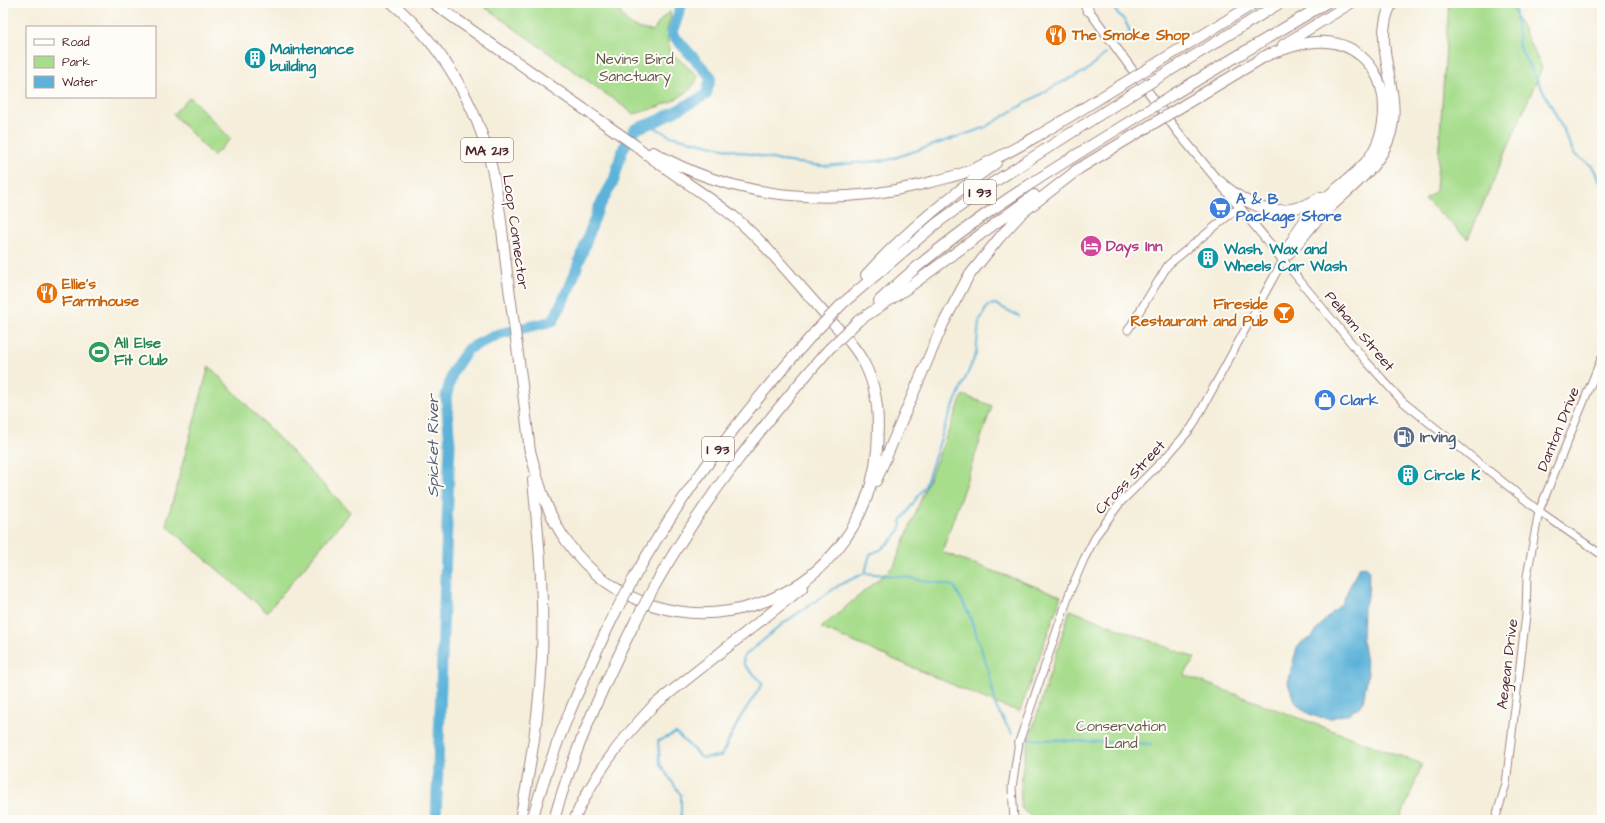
<svg xmlns="http://www.w3.org/2000/svg" width="1605" height="823" font-family="'Architects Daughter',sans-serif">
<style>
.green{fill:#a7dd8d;stroke:#787e5c}
.water{fill:#5cb2d9;stroke:#536882}
.lines{fill:none;stroke-linecap:round;stroke-linejoin:round}
.stream{stroke:#5cb2d9;stroke-width:2}
.river{stroke:#5cb2d9;stroke-width:11}
.minor-casing{stroke:#a08683;stroke-width:9}
.major-casing{stroke:#a08683;stroke-width:10}
.highway-casing{stroke:#a08683;stroke-width:12}
.minor{stroke:#fff;stroke-width:7}
.major{stroke:#fff;stroke-width:8}
.highway{stroke:#fff;stroke-width:10}
.highway-bridge-casing{stroke:#a08683;stroke-width:12;stroke-linecap:butt}
.highway-bridge{stroke:#fff;stroke-width:10}
.labels{text-anchor:middle;stroke-width:4;stroke-linejoin:round;paint-order:stroke}
.shield{fill:#fdfcf7;stroke:#806168;stroke-width:1}
.shield-label{font-size:14px;font-weight:bold;fill:#4a1f2b}
.food-label{font-size:15px;font-weight:bold;fill:#c56008;stroke:#fdfcf7;text-anchor:start}
.culture-label{font-size:15px;font-weight:bold;fill:#0d838f;stroke:#fdfcf7;text-anchor:start}
.park-label{font-size:15px;fill:#665848;stroke:#fdfcf7}
.shop-label{font-size:15px;font-weight:bold;fill:#366cbe;stroke:#fdfcf7;text-anchor:start}
.street-label{font-size:15px;fill:#4a1f2b;stroke:#fdfcf7}
.hotel-label{font-size:15px;font-weight:bold;fill:#b23c85;stroke:#fdfcf7;text-anchor:start}
.leisure-label{font-size:15px;font-weight:bold;fill:#27864d;stroke:#fdfcf7;text-anchor:start}
.service-label{font-size:15px;font-weight:bold;fill:#4e5e75;stroke:#fdfcf7;text-anchor:start}
.water-label{font-size:16px;font-style:italic;fill:#515a71;stroke:#fdfcf7}
</style>
<rect width="100%" height="100%" fill="#fdfcf7"/>
<filter id="ink" filterUnits="userSpaceOnUse"><feTurbulence type="fractalNoise" baseFrequency=".025" numOctaves="2"/><feDisplacementMap in="SourceGraphic" scale="8" xChannelSelector="R" yChannelSelector="G"/><feConvolveMatrix kernelMatrix="1 2 1 2 8 2 1 2 1" color-interpolation-filters="sRGB"/></filter>
<filter id="wash" filterUnits="userSpaceOnUse"><feTurbulence type="fractalNoise" baseFrequency=".012" numOctaves="4" result="noise"/><feDisplacementMap in="SourceGraphic" scale="16" xChannelSelector="R" yChannelSelector="G"/><feGaussianBlur stdDeviation="0.9" result="paint"/><feColorMatrix in="noise" values="0 0 0 0 0 0 0 0 0 0 0 0 0 0 0 0 0 1.4 0 .05"/><feComposite in="paint" operator="in"/></filter>
<g filter="url(#wash)">
<rect width="100%" height="100%" fill="#f5eedb"/>
<!-- green -->
<path class="green" d="M479,3H617C623,24 633,29 653,31L663,17L670,12L671,16L667,30L669,51L698,76C693,98 653,109 634,114Z
M1449,3H1510L1542,68L1468,239L1425,199L1436,191Z
M190,97L231,139L213,156L173,114Z
M209,366L350,512L267,612L166,525Z
M963,395L992,406L942,552L1061,596L1020,711L1002,706L821,628L894,566Z
M1070,610L1195,658L1184,675L1422,764L1400,820H1035L1021,808C1020,786 1022,767 1027,746Z"/>
<!-- water -->
<path class="water" d="M1365,566L1369,570L1368,597L1363,607L1362,640L1368,673L1363,703L1357,709L1347,714L1332,718L1317,717L1307,713L1294,701L1288,683L1293,662L1297,648L1302,642L1311,638L1324,621L1342,603L1359,567Z"/>
<g class="lines">
<!-- stream -->
<path class="stream" d="M1108,3L1125,21L1130,31L1124,42
M1515,3L1519,47L1552,107L1575,155L1592,166L1602,185
M649,124L670,136L781,161L823,166L888,160L984,128L1056,85L1086,71L1106,53
M865,573L870,554L880,550L892,540L900,530L901,521L925,486L946,423L976,354L979,322L988,305L995,304L1019,316
M1028,739L1151,744
M615,820L620,817L625,820
M681,820V795L660,764L658,741L676,733L702,758L721,756L740,718L763,683L744,665L743,657L785,622L841,584L865,573L905,577L954,586L969,614L989,672L996,707L1012,734"/>
<!-- river -->
<path class="river" d="M436,820L450,444L446,397L453,371L468,349L499,334L553,321L571,284L598,209L614,180L622,151L635,129L657,121L706,95L711,77L672,34L682,3"/>
</g>
</g>
<g filter="url(#ink)">
<g class="lines">
<!-- minor casing -->
<g class="minor-casing">
<path id="minor" d="M1128,330L1168,265L1234,211L1242,210
M1014,820L1012,787L1019,742L1071,589L1084,559L1097,534L1120,503L1169,454L1192,427L1283,260L1366,361L1402,401L1539,511L1602,555
M1495,820L1506,784L1526,615L1527,576L1539,511L1602,357"/>
</g>
<!-- major casing -->
<g class="major-casing">
<path id="major" d="M1085,5L1177,131L1283,260"/>
</g>
<!-- highway casing -->
<g class="highway-casing">
<path id="highway" d="M392,3C443,46 477,105 492,169C501,205 503,244 508,281C516,338 524,395 530,452
M433,3L635,145C666,171 702,191 733,216C764,242 790,275 817,305C834,325 855,344 866,367C879,394 879,421 877,450C863,610 663,674 567,542C546,513 538,481 529,447
M1085,3L1088,10
M1283,45L1351,3
M1263,57C1295,44 1331,31 1361,56C1392,82 1390,134 1365,163C1350,180 1330,192 1315,208C1300,224 1291,240 1283,260
M1152,66L1255,3
M1161,76L1280,3
M1174,94L1326,3
M1184,105L1269,54
M653,152C735,199 829,207 919,185C935,181 953,177 969,171C1022,148 1072,115 1121,85
M1075,171L1151,125
M1219,181C1251,209 1280,222 1321,197
M1287,255C1299,243 1309,228 1321,216C1348,188 1388,165 1393,122C1398,82 1371,41 1392,3
M866,275C905,232 949,197 996,163
M879,301C957,226 1050,171 1142,114
M842,304L937,223L991,184L1129,96
M858,321L909,287L1034,195
M876,481L943,324L968,277L1000,237L1022,213L1080,168
M635,576C685,487 747,408 815,332
M655,585C704,499 764,423 829,349
M520,820C531,766 539,713 542,658C544,598 539,540 533,480
M532,820C552,747 583,678 616,611
M554,820C573,751 604,684 636,620
M574,820C593,776 620,741 653,706L802,588"/>
</g>
<!-- minor -->
<use href="#minor" class="minor"/>
<!-- major -->
<use href="#major" class="major"/>
<!-- highway -->
<use href="#highway" class="highway"/>
<!-- highway-bridge casing -->
<g class="highway-bridge-casing">
<path id="highway-bridge" d="M1121,85L1152,66
M1129,96L1161,76
M1142,114L1174,94
M1151,125L1184,105
M815,332L842,304
M829,349L858,321
M616,611L635,576
M636,620L655,585"/>
</g>
<!-- highway-bridge -->
<use href="#highway-bridge" class="highway-bridge"/>
</g>
</g>
<!-- icons -->
<defs>
<g id="restaurant-disc" transform="scale(1.15)"><circle r="9.5" fill="#e8710a" stroke="#fdfcf7"/><path d="M-5-6h1v4h1v-4h1v4h1v-4h1v5L-1.5 .5V6h-2V.5L-5-1ZM5-6V6H3V1.5H1.5Q1.5-4 5-6Z" fill="#fff"/></g>
<g id="building-disc" transform="scale(1.15)"><circle r="9.5" fill="#0f9aa8" stroke="#fdfcf7"/><path d="M-4-6H4V6H1V3H-1V6H-4ZM-2.5-4.3h1.7v1.8h-1.7ZM.8-4.3h1.7v1.8H.8ZM-2.5-1h1.7V.8h-1.7ZM.8-1h1.7V.8H.8Z" fill="#fff"/></g>
<g id="supermarket-disc" transform="scale(1.15)"><circle r="9.5" fill="#3f7fe0" stroke="#fdfcf7"/><path d="M-6-5.5h2.5l.6 2H6L4.5 2H-2.5L-4.4-4H-6ZM-1.5 3.2a1.3 1.3 0 1 0 .1 0ZM3 3.2a1.3 1.3 0 1 0 .1 0Z" fill="#fff"/></g>
<g id="hotel-disc" transform="scale(1.15)"><circle r="9.5" fill="#d1479c" stroke="#fdfcf7"/><path d="M-6-4.5h1.5V1H6V5H4.5V3h-9V5H-6ZM-4 0a1.8 1.8 0 1 1 3.6 0ZM.5 0V-2.5h3Q6-2.5 6 0Z" fill="#fff"/></g>
<g id="bar-disc" transform="scale(1.15)"><circle r="9.5" fill="#e8710a" stroke="#fdfcf7"/><path d="M-6-5H6L.8 .8V4.5H3.5V6h-7V4.5H-.8V.8Z" fill="#fff"/></g>
<g id="stadium-disc" transform="scale(1.15)"><circle r="9.5" fill="#2e9e5b" stroke="#fdfcf7"/><path d="M0-5a6.5 5 0 1 0 0 10a6.5 5 0 1 0 0-10ZM-3.5-1.8h7v3.6h-7Z" fill="#fff"/></g>
<g id="shop-disc" transform="scale(1.15)"><circle r="9.5" fill="#3f7fe0" stroke="#fdfcf7"/><path d="M-5-2.5h2.3a2.7 3.5 0 0 1 5.4 0H5L5.5 6h-11ZM-1.5-2.5h3a1.5 2.3 0 0 0-3 0Z" fill="#fff"/></g>
<g id="fuel-disc" transform="scale(1.15)"><circle r="9.5" fill="#5c6f8a" stroke="#fdfcf7"/><path d="M-5.5-6h7V0h2V4h1.3V-2.5L3-4.5l.8-.8L6-3V5H2.5V1h-1V6h-7ZM-4.2-4.7v3.2H.2V-4.7Z" fill="#fff"/></g>
</defs>
<g fill-rule="evenodd">
<use href="#restaurant-disc" x="1056" y="35"/>
<use href="#building-disc" x="255" y="58"/>
<use href="#supermarket-disc" x="1220" y="208"/>
<use href="#hotel-disc" x="1091" y="246"/>
<use href="#building-disc" x="1208" y="258"/>
<use href="#restaurant-disc" x="47" y="293"/>
<use href="#bar-disc" x="1284" y="313"/>
<use href="#stadium-disc" x="99" y="352"/>
<use href="#shop-disc" x="1325" y="400"/>
<use href="#fuel-disc" x="1404" y="437"/>
<use href="#building-disc" x="1408" y="475"/>
</g>
<g class="labels">
<!-- shield labels -->
<g class="shield">
<rect x="461" y="138" width="52" height="24" rx="3"/>
<rect x="964" y="180" width="32" height="24" rx="3"/>
<rect x="702" y="437" width="32" height="24" rx="3"/>
</g>
<g class="shield-label">
<text x="487" y="155">MA 213</text>
<text x="980" y="197">I 93</text>
<text x="718" y="454">I 93</text>
</g>
<!-- food labels -->
<g class="food-label">
<text x="1072" y="40">The Smoke Shop</text>
<text x="62" y="289">Ellie's<tspan x="62" dy="17">Farmhouse</tspan></text>
<text x="1268" y="309" text-anchor="end">Fireside<tspan x="1268" dy="17">Restaurant and Pub</tspan></text>
</g>
<!-- culture labels -->
<g class="culture-label">
<text x="270" y="54">Maintenance<tspan x="270" dy="17">building</tspan></text>
<text x="1224" y="254">Wash, Wax and<tspan x="1224" dy="17">Wheels Car Wash</tspan></text>
<text x="1424" y="480">Circle K</text>
</g>
<!-- park labels -->
<g class="park-label">
<text x="635" y="64">Nevins Bird<tspan x="635" dy="17">Sanctuary</tspan></text>
<text x="1121" y="731">Conservation<tspan x="1121" dy="17">Land</tspan></text>
</g>
<!-- shop labels -->
<g class="shop-label">
<text x="1236" y="204">A &amp; B<tspan x="1236" dy="17">Package Store</tspan></text>
<text x="1340" y="405">Clark</text>
</g>
<!-- street labels -->
<g class="street-label">
<text transform="translate(516 232) rotate(82)" y="5">Loop Connector</text>
<text transform="translate(1360 331) rotate(50)" y="5">Pelham Street</text>
<text transform="translate(1558 429) rotate(-68)" y="5">Danton Drive</text>
<text transform="translate(1130 477) rotate(-47)" y="5">Cross Street</text>
<text transform="translate(1507 664) rotate(-83)" y="5">Aegean Drive</text>
</g>
<!-- hotel labels -->
<g class="hotel-label">
<text x="1106" y="251">Days Inn</text>
</g>
<!-- leisure labels -->
<g class="leisure-label">
<text x="114" y="348">All Else<tspan x="114" dy="17">Fit Club</tspan></text>
</g>
<!-- service labels -->
<g class="service-label">
<text x="1420" y="442">Irving</text>
</g>
<!-- water labels -->
<g class="water-label">
<text transform="translate(432 446) rotate(-90)" y="6">Spicket River</text>
</g>
</g>
<!-- margin -->
<rect width="1605" height="823" fill="none" stroke="#fdfcf7" stroke-width="16"/>
<!-- legend -->
<rect x="26" y="26" width="130" height="72" fill="#fdfcf7" stroke="#b5a4a5"/>
<rect x="34" y="39" width="20" height="6" fill="#ffffff" stroke="#b5a4a5"/>
<text x="62" y="46" font-size="12" fill="#4a1f2b">Road</text>
<rect x="34" y="56" width="20" height="12" fill="#a7dd8d" stroke="#b5a4a5"/>
<text x="62" y="66" font-size="12" fill="#4a1f2b">Park</text>
<rect x="34" y="76" width="20" height="12" fill="#5cb2d9" stroke="#b5a4a5"/>
<text x="62" y="86" font-size="12" fill="#4a1f2b">Water</text>
</svg>
